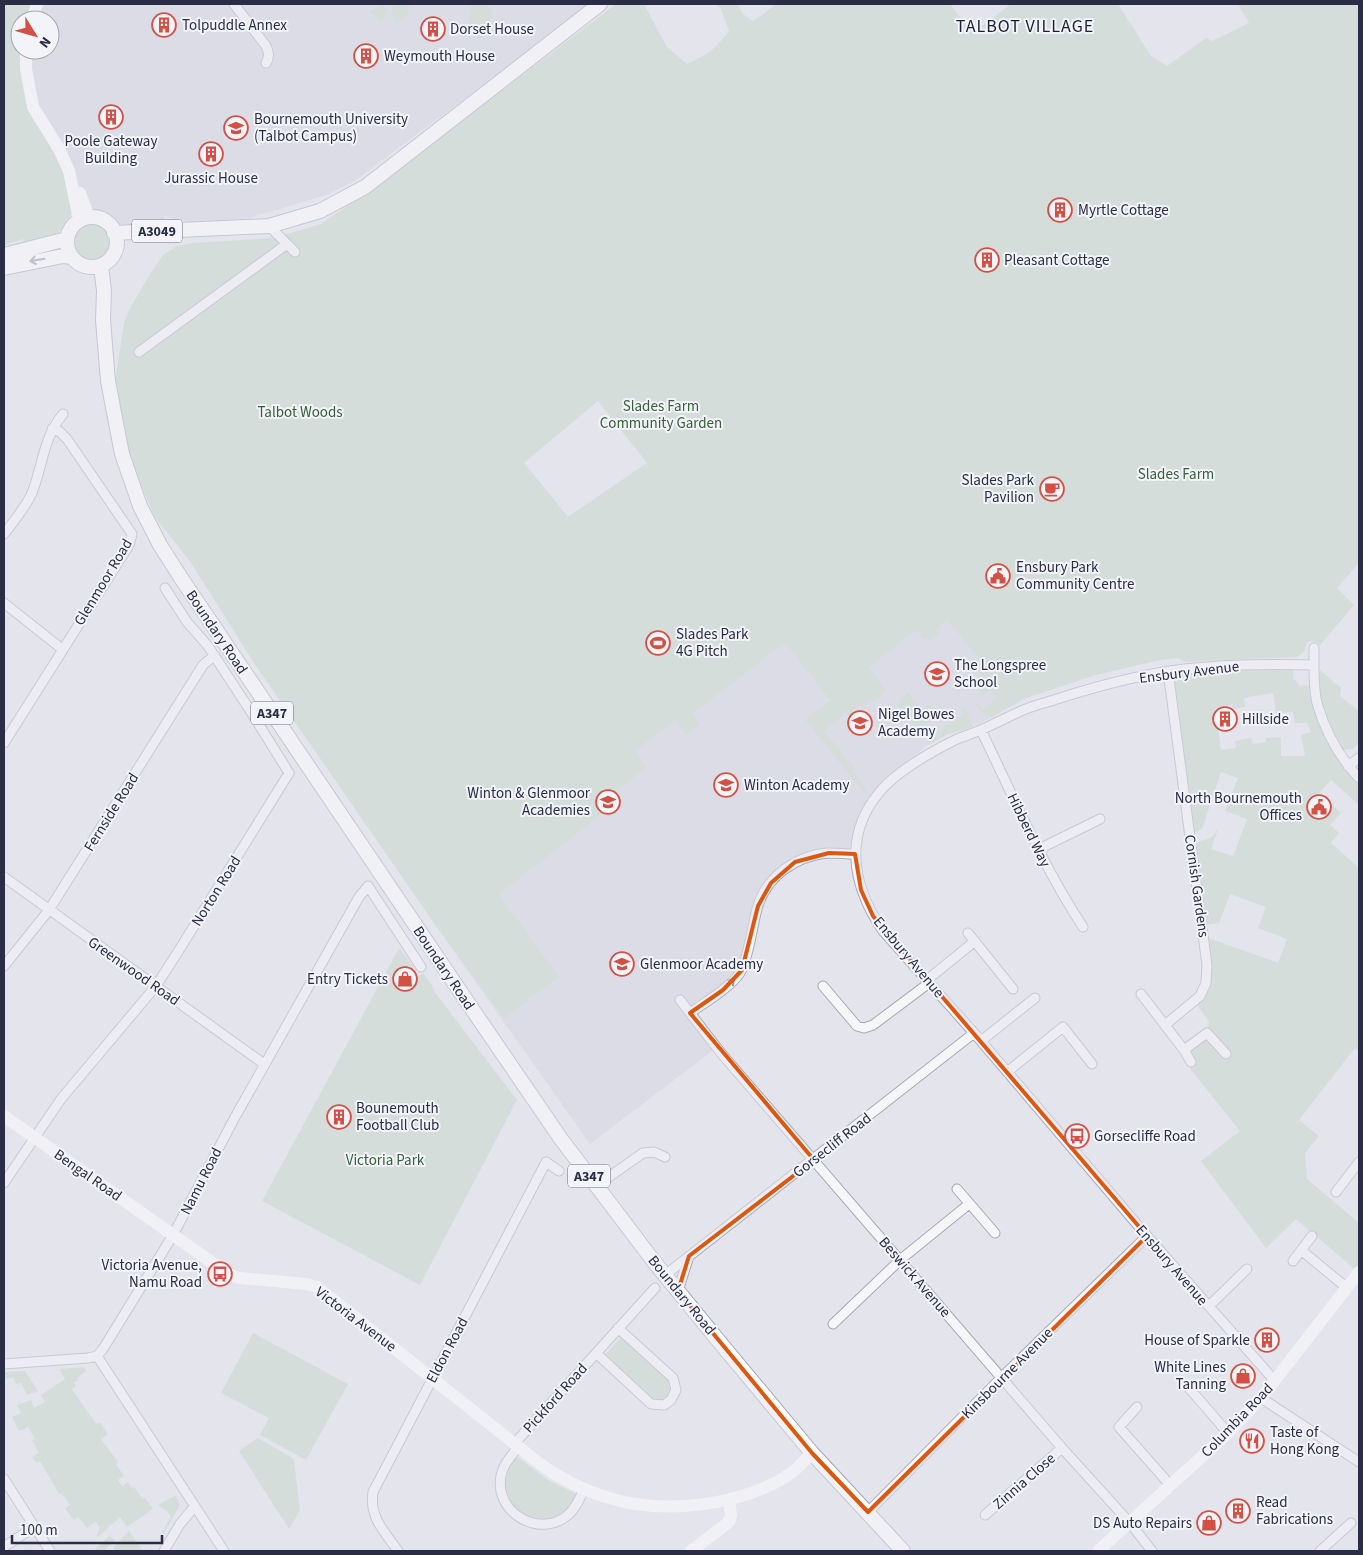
<svg xmlns="http://www.w3.org/2000/svg" width="1363" height="1555" font-family="'Source Sans 3',sans-serif">
<style>
.built{fill:#d1d3de}
.green{fill:#c4d6c4;fill-rule:evenodd}
.lines{fill:none;stroke-linecap:round;stroke-linejoin:round}
.street-casing{stroke:#a8a9b7;stroke-width:11}
.primary-casing{stroke:#a1a5b8;stroke-width:16}
.street{stroke:#f6f6f9;stroke-width:9}
.secondary{stroke:#fff;stroke-width:12}
.primary{stroke:#fff;stroke-width:14}
.oneway{stroke:#9496a2}
.oneway2{stroke:#90929f}
.marked{fill:none;stroke:#de570f;stroke-width:4;stroke-linejoin:round}
.labels{text-anchor:middle;stroke-width:4;stroke-linejoin:round;paint-order:stroke}
.shield{fill:#f3f4f9;stroke:#66697b;stroke-width:1}
.shield-label{font-size:14px;font-weight:bold;fill:#2a2d45}
.poi-label{font-size:15px;fill:#2a2d45;stroke:#f3f4f9;text-anchor:start}
.park-label{font-size:15px;fill:#366138;stroke:#f3f4f9}
.street-label{font-size:15px;fill:#2a2d45;stroke:#f3f4f9}
.quarter-label{font-size:18px;letter-spacing:1px;fill:#1c1f36;stroke:#f3f4f9}
</style>
<rect width="100%" height="100%" fill="#e3e4ec"/>
<!-- built -->
<path class="built" d="M37,4H592L353,182L326,195L226,225L187,222L164,216V231L111,228L102,220L89,217L33,107L26,50H50V20H32Z
M524,463L568,517L647,463L778,633L829,697L941,606L1015,704L981,723L946,735L928,745L889,775L872,793L863,806L852,843L851,854L795,862L764,894L742,970L690,1013L715,1049L590,1144L441,933L265,678L426,536Z"/>
<!-- green -->
<path class="green" d="M4,4H37L32,20H20V50L33,107L59,149L72,212L68,222L55,237L24,245L23,239L4,245Z
M394,4H410L408,14L396,24L391,14Z
M471,4H488V6L491,7V26L479,41L468,25Z
M616,4H644L667,47L687,64C709,54 714,50 729,31L721,9L716,4H738L742,13L752,21C762,17 768,9 777,4H950L972,33L1011,4H1118L1151,56L1167,66L1206,38L1212,41L1249,23L1238,4H1359V563L1337,588L1354,605L1320,645L1316,642L1308,641L1304,652L1297,657L1185,662L1178,658L1160,660L1096,675L1024,699L992,717L983,714L974,703L976,701L983,709L996,698L990,689L982,696L976,685L979,673L976,668L982,662L947,620L936,630L939,634L930,641L926,638L924,639L916,630L869,667L887,691L873,703L870,700L862,707L860,705L852,711L858,719L854,722L846,713L824,731L855,768L852,770L867,790L864,793L805,720L830,700L785,643L693,713L700,724L686,736L676,720L635,751L647,767L605,800L602,814L499,894L559,977L504,1018L441,933L254,663L191,563L155,517L130,460L115,383L124,323L129,310L150,274L163,255L177,246L193,243L273,238L321,224L370,190ZM598,401L647,463L568,517L524,463Z
M384,5L388,9L382,23L369,11Z
M67 242a25 25 0 1 1 50 0a25 25 0 1 1-50 0Z
M1294,665L1293,678L1300,686L1315,685L1314,665L1341,688L1340,696L1359,711V743L1353,749L1338,750L1359,778V805L1331,780L1306,807L1321,820L1333,806L1341,813L1330,825L1339,833L1331,843L1359,868V1051L1355,1048L1299,1120L1319,1136L1305,1153L1307,1179L1359,1223V1273L1296,1219L1266,1248L1201,1161L1240,1131L1191,1070V1062L1184,1050L1207,1033L1209,1021L1194,1001L1206,983L1203,936L1278,963L1287,939L1258,928L1266,907L1230,894L1219,923L1202,925L1191,845L1212,837L1218,829L1211,849L1233,856L1247,819L1225,811L1238,778L1221,772L1202,829L1190,834L1168,671ZM1273,693L1276,713L1293,712L1295,723H1307L1311,732L1301,735L1305,756H1281V737L1266,738V742L1253,744L1251,738L1235,741L1236,748L1221,750L1215,708L1232,705L1233,709L1245,707L1244,698Z
M908,693L922,710L931,703L937,710L929,717L931,719L917,729L896,702Z
M964,706L973,727L946,735L928,745L926,741L964,713L960,709Z
M399,948L414,967L412,971L417,977L423,973L432,985L434,991L517,1100L420,1285L262,1201Z
M253,1333L348,1384L306,1460L260,1435L269,1418L221,1393Z
M622,1336C631,1344 667,1374 670,1383C673,1391 670,1395 665,1400L653,1401L604,1356Z
M84,1367L86,1371L77,1378L78,1380L74,1383L76,1386L72,1389L96,1424L100,1422L108,1434L101,1439L118,1462L116,1464L124,1476L118,1480L122,1486L128,1482L132,1488L134,1487L143,1499L145,1498L153,1509L127,1527L120,1517L98,1537L97,1535L100,1527L95,1522L87,1528L78,1517L74,1520L65,1509L70,1504L61,1493L59,1494L40,1461L36,1463L32,1457L39,1453L32,1440L35,1439L28,1427L19,1431L12,1417L21,1413L17,1405L31,1400L34,1408L45,1402L41,1395L65,1379L59,1369Z
M25,1371L38,1391L27,1395L21,1383L16,1384L13,1377L6,1379L4,1372Z
M258,1438L294,1459L300,1511L289,1529L239,1451Z
M516,1456L548,1480L578,1495C556,1545 478,1509 516,1456Z
M176,1495L180,1505L163,1534L162,1532L171,1517L168,1512L158,1505Z
M129,1531L143,1551H117L113,1548Z
M109,1536L115,1540L104,1551H98L95,1549Z"/>
<g class="lines">
<!-- street casing -->
<g class="street-casing">
<path id="street" d="M234,4L266,46C269,52 270,57 266,63
M269,226L295,252
M139,352L287,244
M4,534C14,521 25,508 32,493C43,465 43,438 63,414
M4,603L62,649
M1314,648C1314,666 1313,686 1317,703C1325,731 1340,758 1359,778
M981,730C1013,796 1042,865 1083,927
M4,743L129,545L132,534L67,439L59,431L52,429
M1348,766L1359,758
M1039,849L1100,819
M4,877L264,1064
M968,933L1013,989
M4,966L49,910L203,665L214,656
M927,980L975,941
M823,986L857,1026L864,1028L873,1025L929,983
M1141,994L1184,1050L1207,1033L1226,1054
M680,1000L721,1053L1062,1448L1130,1523L1152,1551
M690,1013C704,1003 736,984 742,969C750,950 752,928 757,909C766,876 796,856 828,853C837,853 846,854 855,854
M1165,1025L1200,996L1206,983L1207,965L1168,671
M981,1041L1035,998
M1184,1050L1191,1062
M1007,1072L1063,1027L1092,1064
M4,1183L61,1099L156,986L181,947L289,773L253,715L208,646L187,622L165,588
M596,1186L643,1153L654,1152L665,1157
M957,1189L995,1233
M1336,1192L1359,1162
M1301,1250L1347,1288
M1293,1261L1312,1236
M665,1275L974,1033
M678,1291L689,1256
M1209,1306L1247,1269
M833,1324L900,1260L969,1204
M596,1353L651,1404L664,1405L671,1400L676,1390L673,1378L618,1328
M4,1364L88,1358L97,1356
M1275,1381L1147,1236L974,1033L883,931C851,884 842,831 885,786C904,767 931,752 955,740C964,736 974,733 983,729C996,723 1008,717 1021,711C1032,706 1045,703 1057,699C1094,687 1131,677 1170,671C1218,664 1266,664 1314,665
M1189,1388L1228,1433
M1261,1398L1359,1462
M1137,1407L1119,1427L1171,1486
M514,1444L655,1288
M518,1447C513,1454 506,1461 503,1469C488,1508 537,1541 568,1515C576,1508 580,1498 584,1489
M4,1479L50,1551
M868,1512L1001,1378L1147,1236
M985,1515L1062,1448
M4,1547L34,1527
M164,1551L180,1524L195,1506
M224,1551L97,1356L103,1349L173,1235L234,1119L359,897L368,886L421,967
M398,1551C384,1531 369,1517 373,1492L546,1162L559,1171
M1320,1551L1351,1523"/>
</g>
<!-- primary casing -->
<g class="primary-casing">
<path id="primary" d="M67 242a25 25 0 1 1 50 0a25 25 0 1 1-50 0Z
M114,233L269,226L320,211L365,187L600,4
M4,255L67,239
M101,266L104,291L103,320L108,381L122,454L140,506L160,545L181,578L468,1003L561,1139L655,1263L717,1339L812,1453L903,1551
M4,268L63,256L71,257"/>
</g>
<!-- street -->
<use href="#street" class="street"/>
<!-- secondary -->
<path class="secondary" d="M32,20L37,4
M26,50V69L33,107L59,149L69,171L79,219
M80,193L89,217
M4,1116L227,1273L239,1278L307,1284L317,1287L535,1460C557,1477 582,1490 609,1498C664,1515 742,1506 790,1474C798,1468 805,1460 812,1453
M691,1551L729,1522L731,1515L729,1500
M1098,1551L1228,1433L1261,1398L1359,1272"/>
<!-- primary -->
<use href="#primary" class="primary"/>
</g>
<!-- one-way arrows -->
<defs><path id="oneway-shaft" d="M-6 0H5M1.5-3L5.5 0L1.5 3" fill="none" stroke-width="1.6" stroke-linecap="round" stroke-linejoin="round" transform="scale(1.25)"/></defs>
<use class="oneway" href="#oneway-shaft" transform="translate(37 260) rotate(171)"/>
<use class="oneway2" href="#oneway-shaft" transform="translate(729 984) rotate(-46)"/>
<!-- marked area -->
<path d="M0 0H1363V1555H0ZM829,853L855,854L861,890L873,916L1147,1236L868,1512L812,1453L678,1291L689,1256L814,1160L690,1013L723,990L742,970L758,906L771,883L795,862Z" fill="#e3e4ec" fill-opacity=".55" fill-rule="evenodd"/>
<path class="marked" d="M829,853L855,854L861,890L873,916L1147,1236L868,1512L812,1453L678,1291L689,1256L814,1160L690,1013L723,990L742,970L758,906L771,883L795,862Z"/>
<!-- icons -->
<defs>
<g id="building-ring" transform="scale(1.25)"><circle r="9.5" fill="#f3f4f9" stroke="#d45044" stroke-width="1.5"/><path d="M-4-6H4V6H1V3H-1V6H-4ZM-2.5-4.3h1.7v1.8h-1.7ZM.8-4.3h1.7v1.8H.8ZM-2.5-1h1.7V.8h-1.7ZM.8-1h1.7V.8H.8Z" fill="#d45044"/></g>
<g id="university-ring" transform="scale(1.25)"><circle r="9.5" fill="#f3f4f9" stroke="#d45044" stroke-width="1.5"/><path d="M0-5L7-2L0 1L-7-2ZM-4 1L0 2.5L4 1V4Q0 6-4 4Z" fill="#d45044"/></g>
<g id="cafe-ring" transform="scale(1.25)"><circle r="9.5" fill="#f3f4f9" stroke="#d45044" stroke-width="1.5"/><path d="M-5.5-4.5H6V0H3Q3 3.5 0 3.5H-2.5Q-5.5 3.5-5.5 0ZM3-3.2v2h1.7v-2ZM-6 4.5H4V6H-6Z" fill="#d45044"/></g>
<g id="civic-ring" transform="scale(1.25)"><circle r="9.5" fill="#f3f4f9" stroke="#d45044" stroke-width="1.5"/><path d="M-.6-6.5H3V-4.5H.6V-3L4-1V1h2V6H-6V1h2V-1L-.6-3ZM-1.2 2.5V6h2.4V2.5Z" fill="#d45044"/></g>
<g id="stadium-ring" transform="scale(1.25)"><circle r="9.5" fill="#f3f4f9" stroke="#d45044" stroke-width="1.5"/><path d="M0-5a6.5 5 0 1 0 0 10a6.5 5 0 1 0 0-10ZM-3.5-1.8h7v3.6h-7Z" fill="#d45044"/></g>
<g id="school-ring" transform="scale(1.25)"><circle r="9.5" fill="#f3f4f9" stroke="#d45044" stroke-width="1.5"/><path d="M0-5L7-2L0 1L-7-2ZM-4 1L0 2.5L4 1V4Q0 6-4 4Z" fill="#d45044"/></g>
<g id="shop-ring" transform="scale(1.25)"><circle r="9.5" fill="#f3f4f9" stroke="#d45044" stroke-width="1.5"/><path d="M-5-2.5h2.3a2.7 3.5 0 0 1 5.4 0H5L5.5 6h-11ZM-1.5-2.5h3a1.5 2.3 0 0 0-3 0Z" fill="#d45044"/></g>
<g id="bus-ring" transform="scale(1.25)"><circle r="9.5" fill="#f3f4f9" stroke="#d45044" stroke-width="1.5"/><path d="M-5-6H5V4H4V6H2V4H-2V6H-4V4H-5ZM-3.5-4V0h7V-4ZM-3.5 1.2v1.5H-2V1.2ZM2 1.2v1.5H3.5V1.2Z" fill="#d45044"/></g>
<g id="restaurant-ring" transform="scale(1.25)"><circle r="9.5" fill="#f3f4f9" stroke="#d45044" stroke-width="1.5"/><path d="M-5-6h1v4h1v-4h1v4h1v-4h1v5L-1.5 .5V6h-2V.5L-5-1ZM5-6V6H3V1.5H1.5Q1.5-4 5-6Z" fill="#d45044"/></g>
</defs>
<g fill-rule="evenodd">
<use href="#building-ring" x="164" y="25"/>
<use href="#building-ring" x="433" y="29"/>
<use href="#building-ring" x="366" y="56"/>
<use href="#building-ring" x="111" y="117"/>
<use href="#university-ring" x="236" y="128"/>
<use href="#building-ring" x="211" y="154"/>
<use href="#building-ring" x="1060" y="210"/>
<use href="#building-ring" x="987" y="260"/>
<use href="#cafe-ring" x="1052" y="489"/>
<use href="#civic-ring" x="998" y="576"/>
<use href="#stadium-ring" x="658" y="643"/>
<use href="#school-ring" x="937" y="674"/>
<use href="#building-ring" x="1225" y="719"/>
<use href="#school-ring" x="860" y="723"/>
<use href="#school-ring" x="726" y="785"/>
<use href="#school-ring" x="608" y="802"/>
<use href="#civic-ring" x="1319" y="807"/>
<use href="#school-ring" x="622" y="964"/>
<use href="#shop-ring" x="405" y="979"/>
<use href="#building-ring" x="339" y="1117"/>
<use href="#bus-ring" x="1077" y="1136"/>
<use href="#bus-ring" x="220" y="1274"/>
<use href="#building-ring" x="1267" y="1340"/>
<use href="#shop-ring" x="1243" y="1376"/>
<use href="#restaurant-ring" x="1252" y="1441"/>
<use href="#building-ring" x="1238" y="1511"/>
<use href="#shop-ring" x="1209" y="1523"/>
</g>
<g class="labels">
<!-- shield labels -->
<g class="shield">
<rect x="132" y="219.5" width="50" height="23" rx="4"/>
<rect x="251" y="701.5" width="42" height="23" rx="4"/>
<rect x="568" y="1164.5" width="42" height="23" rx="4"/>
</g>
<g class="shield-label">
<text x="157" y="236">A3049</text>
<text x="272" y="718">A347</text>
<text x="589" y="1181">A347</text>
</g>
<!-- poi labels -->
<g class="poi-label">
<text x="182" y="30">Tolpuddle Annex</text>
<text x="450" y="34">Dorset House</text>
<text x="384" y="61">Weymouth House</text>
<text x="254" y="124">Bournemouth University<tspan x="254" dy="17">(Talbot Campus)</tspan></text>
<text x="111" y="146" text-anchor="middle">Poole Gateway<tspan x="111" dy="17">Building</tspan></text>
<text x="211" y="183" text-anchor="middle">Jurassic House</text>
<text x="1078" y="215">Myrtle Cottage</text>
<text x="1004" y="265">Pleasant Cottage</text>
<text x="1034" y="485" text-anchor="end">Slades Park<tspan x="1034" dy="17">Pavilion</tspan></text>
<text x="1016" y="572">Ensbury Park<tspan x="1016" dy="17">Community Centre</tspan></text>
<text x="676" y="639">Slades Park<tspan x="676" dy="17">4G Pitch</tspan></text>
<text x="954" y="670">The Longspree<tspan x="954" dy="17">School</tspan></text>
<text x="878" y="719">Nigel Bowes<tspan x="878" dy="17">Academy</tspan></text>
<text x="1242" y="724">Hillside</text>
<text x="744" y="790">Winton Academy</text>
<text x="590" y="798" text-anchor="end">Winton &amp; Glenmoor<tspan x="590" dy="17">Academies</tspan></text>
<text x="1302" y="803" text-anchor="end">North Bournemouth<tspan x="1302" dy="17">Offices</tspan></text>
<text x="640" y="969">Glenmoor Academy</text>
<text x="388" y="984" text-anchor="end">Entry Tickets</text>
<text x="356" y="1113">Bounemouth<tspan x="356" dy="17">Football Club</tspan></text>
<text x="1094" y="1141">Gorsecliffe Road</text>
<text x="202" y="1270" text-anchor="end">Victoria Avenue,<tspan x="202" dy="17">Namu Road</tspan></text>
<text x="1250" y="1345" text-anchor="end">House of Sparkle</text>
<text x="1226" y="1372" text-anchor="end">White Lines<tspan x="1226" dy="17">Tanning</tspan></text>
<text x="1270" y="1437">Taste of<tspan x="1270" dy="17">Hong Kong</tspan></text>
<text x="1256" y="1507">Read<tspan x="1256" dy="17">Fabrications</tspan></text>
<text x="1192" y="1528" text-anchor="end">DS Auto Repairs</text>
</g>
<!-- park labels -->
<g class="park-label">
<text x="661" y="411">Slades Farm<tspan x="661" dy="17">Community Garden</tspan></text>
<text x="300" y="417">Talbot Woods</text>
<text x="1176" y="479">Slades Farm</text>
<text x="385" y="1165">Victoria Park</text>
</g>
<!-- street labels -->
<g class="street-label">
<text transform="translate(103 582) rotate(-59)" y="5">Glenmoor Road</text>
<text transform="translate(217 632) rotate(56)" y="5">Boundary Road</text>
<text transform="translate(1189 672) rotate(-7)" y="5">Ensbury Avenue</text>
<text transform="translate(111 812) rotate(-58)" y="5">Fernside Road</text>
<text transform="translate(1029 830) rotate(64)" y="5">Hibberd Way</text>
<text transform="translate(1197 886) rotate(82)" y="5">Cornish Gardens</text>
<text transform="translate(216 891) rotate(-58)" y="5">Norton Road</text>
<text transform="translate(909 957) rotate(50)" y="5">Ensbury Avenue</text>
<text transform="translate(444 968) rotate(56)" y="5">Boundary Road</text>
<text transform="translate(134 971) rotate(35)" y="5">Greenwood Road</text>
<text transform="translate(832 1145) rotate(-38)" y="5">Gorsecliff Road</text>
<text transform="translate(88 1175) rotate(35)" y="5">Bengal Road</text>
<text transform="translate(201 1181) rotate(-63)" y="5">Namu Road</text>
<text transform="translate(1172 1265) rotate(49)" y="5">Ensbury Avenue</text>
<text transform="translate(915 1277) rotate(49)" y="5">Beswick Avenue</text>
<text transform="translate(682 1295) rotate(51)" y="5">Boundary Road</text>
<text transform="translate(356 1319) rotate(37)" y="5">Victoria Avenue</text>
<text transform="translate(447 1350) rotate(-62)" y="5">Eldon Road</text>
<text transform="translate(1007 1373) rotate(-45)" y="5">Kinsbourne Avenue</text>
<text transform="translate(555 1398) rotate(-48)" y="5">Pickford Road</text>
<text transform="translate(1237 1420) rotate(-46)" y="5">Columbia Road</text>
<text transform="translate(1024 1481) rotate(-41)" y="5">Zinnia Close</text>
</g>
<!-- quarter labels -->
<g class="quarter-label">
<text x="1025" y="32">TALBOT VILLAGE</text>
</g>
</g>
<!-- border -->
<rect width="1363" height="1555" fill="none" stroke="#2a2d45" stroke-width="10"/>
<!-- north arrow -->
<g transform="translate(35 35) rotate(127)"><circle r="24" fill="#f3f4f9" stroke="#a3a4b1"/>
<path d="M0-4L9 19L0 12L-9 19Z" fill="#d45044"/>
<text y="-8" font-size="14" font-weight="bold" text-anchor="middle" fill="#2a2d45">N</text>
</g>
<!-- scale -->
<path d="M12 1535v8h150v-8" fill="none" stroke="#2a2d45" stroke-width="2.5"/>
<text x="20" y="1535" font-size="15" fill="#2a2d45" stroke="#f3f4f9" stroke-width="4" paint-order="stroke">100 m</text>
</svg>
